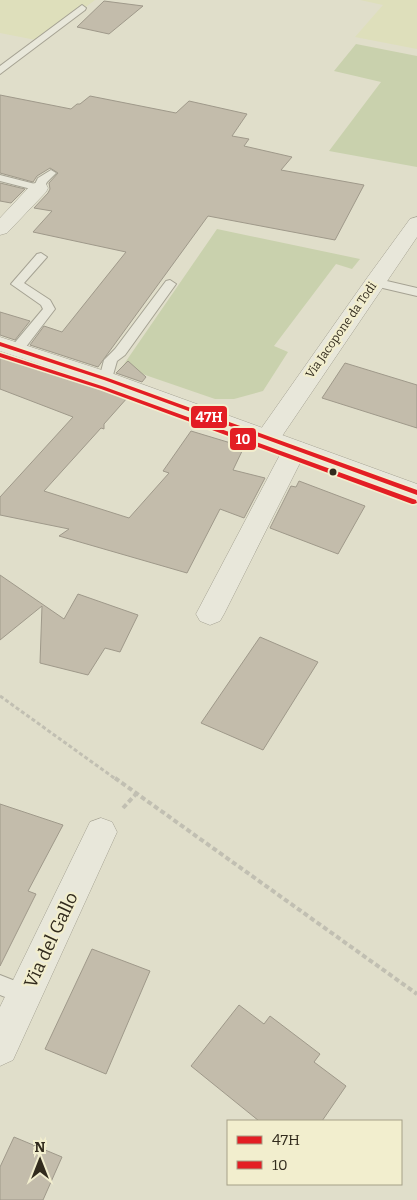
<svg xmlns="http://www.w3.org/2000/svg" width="417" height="1200" font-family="Bitter,serif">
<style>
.farmland{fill:#dedfbb}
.green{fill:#c9d1ad}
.building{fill:#c3bcab;stroke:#9f998a}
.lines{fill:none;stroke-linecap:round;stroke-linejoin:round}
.service-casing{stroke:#a5a293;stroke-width:2}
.minor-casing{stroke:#a5a293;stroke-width:1}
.tertiary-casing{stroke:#a5a293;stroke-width:1}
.path-far1{stroke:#c1bfb2;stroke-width:3;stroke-dasharray:4 2.5;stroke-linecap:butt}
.path{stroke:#c1bfb2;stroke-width:4;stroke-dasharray:5 3;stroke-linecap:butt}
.service{fill:#e8e7da;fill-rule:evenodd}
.minor{fill:#e8e7da;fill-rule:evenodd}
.tertiary{fill:#e8e7da;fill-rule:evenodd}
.bus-1-casing{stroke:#f2eece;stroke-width:3}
.bus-2-casing{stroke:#f2eece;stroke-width:3}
.bus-1{fill:#e31e24;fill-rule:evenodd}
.bus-2{fill:#e31e24;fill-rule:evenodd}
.bus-dot{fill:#322b1d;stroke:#f2eece;stroke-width:2}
.labels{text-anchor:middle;stroke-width:4.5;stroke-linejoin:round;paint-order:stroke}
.far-street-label{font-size:12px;fill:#322b1d;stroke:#f2eece}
.near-street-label{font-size:18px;fill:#322b1d;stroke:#f2eece}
.line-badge{stroke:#f2eece;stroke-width:2}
.badge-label{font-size:14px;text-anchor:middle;font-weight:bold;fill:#fff}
</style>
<rect width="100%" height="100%" fill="#e0deca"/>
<!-- farmland -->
<path class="farmland" d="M0,0H95L41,41L0,33Z
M360,0H417V49L355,37L383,5Z"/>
<!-- green -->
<path class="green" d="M356,44L417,56V167L329,151L381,82L334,71Z
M217,229L360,259L352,269L336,264L274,346L288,352L263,391L234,399H215L122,367Z"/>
<!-- building -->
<path class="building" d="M104,1L143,6L109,34L77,27Z
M0,95L71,109L77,104H80L90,96L176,113L189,101L247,114L232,136L249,139L244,146L292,157L281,170L364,185L335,240L208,216L98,367L30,345L44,326L62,332L126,252L33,232L52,211L34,208L48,193L50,189L49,183L58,173L50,168L37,176L33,182L0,173Z
M0,183L25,189L11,203L0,201Z
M0,312L30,321L15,340L0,335Z
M0,353L87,382L85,384L100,389L102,387L128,397L104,424V429L101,428L44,491L129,518L169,473L163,471L191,431L244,447L233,470L265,478L244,518L220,509L187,573L59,536L69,529L0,515V497L73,417L0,389Z
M128,361L146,377L142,382L116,373Z
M345,363L417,385V428L322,398Z
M299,481L365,506L338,554L270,528L291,486L296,487Z
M0,575L64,619L78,594L138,615L120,652L105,648L88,675L40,663L42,606L0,640Z
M260,637L318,662L263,750L201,723Z
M0,804L63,825L28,891L36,894L0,966Z
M92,949L150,971L106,1074L45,1049Z
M239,1005L264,1024L270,1016L320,1054L314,1062L346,1086L322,1121H259L191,1066Z
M14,1137L62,1157L43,1200H0V1167Z"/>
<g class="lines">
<!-- service casing -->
<g class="service-casing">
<path id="service" d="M82,5L86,8L85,10L0,74V66Z
M51,170L56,173L47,182L43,190L39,191L0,181V175L35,184L38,178Z
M41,253L47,257L24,283L50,300L55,309L22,352H12L10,349L12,346L43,309L41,305L11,284L37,254Z
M374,278L417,288V296L370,285L368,282Z
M170,280L176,284L125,355L117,361L111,382H101L99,379L104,360L115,349L166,281Z
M0,975L33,988L36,995L33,1002L25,1005L0,995Z"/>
</g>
<!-- minor casing -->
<g class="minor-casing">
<path id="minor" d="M39,182L46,184L48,188L46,192L7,233L0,235V218L32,184Z
M417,217V237L276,445L267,447L258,445L255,439L258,433L367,278L410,219Z
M295,441L304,443L307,449L224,614L220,621L210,625L200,621L196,614L283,449L286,443Z
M101,818L112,822L117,832L13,1060L0,1066V1007L90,822Z"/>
</g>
<!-- tertiary casing -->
<g class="tertiary-casing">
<path id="tertiary" d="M0,337L114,374L417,484V502L98,384L0,351Z"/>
</g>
<!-- path-far1 -->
<path class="path-far1" d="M0,696L117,780"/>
<!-- path -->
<path class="path" d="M115,778L417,994
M123,808L136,794"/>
<!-- service -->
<use href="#service" class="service"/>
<!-- minor -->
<use href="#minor" class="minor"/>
<!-- tertiary -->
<use href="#tertiary" class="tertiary"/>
<!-- bus-1 casing -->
<g class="bus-1-casing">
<path id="bus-1" d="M0,342L108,378L417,490V495L104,380L0,346Z"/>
</g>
<!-- bus-2 casing -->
<g class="bus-2-casing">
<path id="bus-2" d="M0,353L105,387L416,500L417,503L414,504H412L101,389L0,357Z"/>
</g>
<!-- bus-1 -->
<use href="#bus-1" class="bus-1"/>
<!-- bus-2 -->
<use href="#bus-2" class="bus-2"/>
</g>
<!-- markers -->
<circle class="bus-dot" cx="333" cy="472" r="4.5"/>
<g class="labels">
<!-- far-street labels -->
<g class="far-street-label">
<text transform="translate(341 330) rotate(-55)" y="4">Via Jacopone da Todi</text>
</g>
<!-- near-street labels -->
<g class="near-street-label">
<text transform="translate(51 940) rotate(-65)" y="6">Via del Gallo</text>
</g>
</g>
<g class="line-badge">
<rect x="190" y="405" width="38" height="24" rx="5" fill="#e31e24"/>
<rect x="229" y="427" width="28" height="24" rx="5" fill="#e31e24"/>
</g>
<g class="badge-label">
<text x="209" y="422">47H</text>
<text x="243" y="444">10</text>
</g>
<!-- legend -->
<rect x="227" y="1120" width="175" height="65" fill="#f2eece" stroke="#a5a087"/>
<rect x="237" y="1136" width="25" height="8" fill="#e31e24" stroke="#a5a087"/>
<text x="272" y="1145" font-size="15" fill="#322b1d">47H</text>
<rect x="237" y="1161" width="25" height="8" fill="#e31e24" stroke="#a5a087"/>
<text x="272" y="1170" font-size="15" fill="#322b1d">10</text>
<!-- north arrow -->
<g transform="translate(40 1160)" stroke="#f2eece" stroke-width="4" paint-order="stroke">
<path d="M0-4L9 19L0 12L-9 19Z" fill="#322b1d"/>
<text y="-8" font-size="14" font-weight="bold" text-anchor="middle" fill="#322b1d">N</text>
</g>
</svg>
